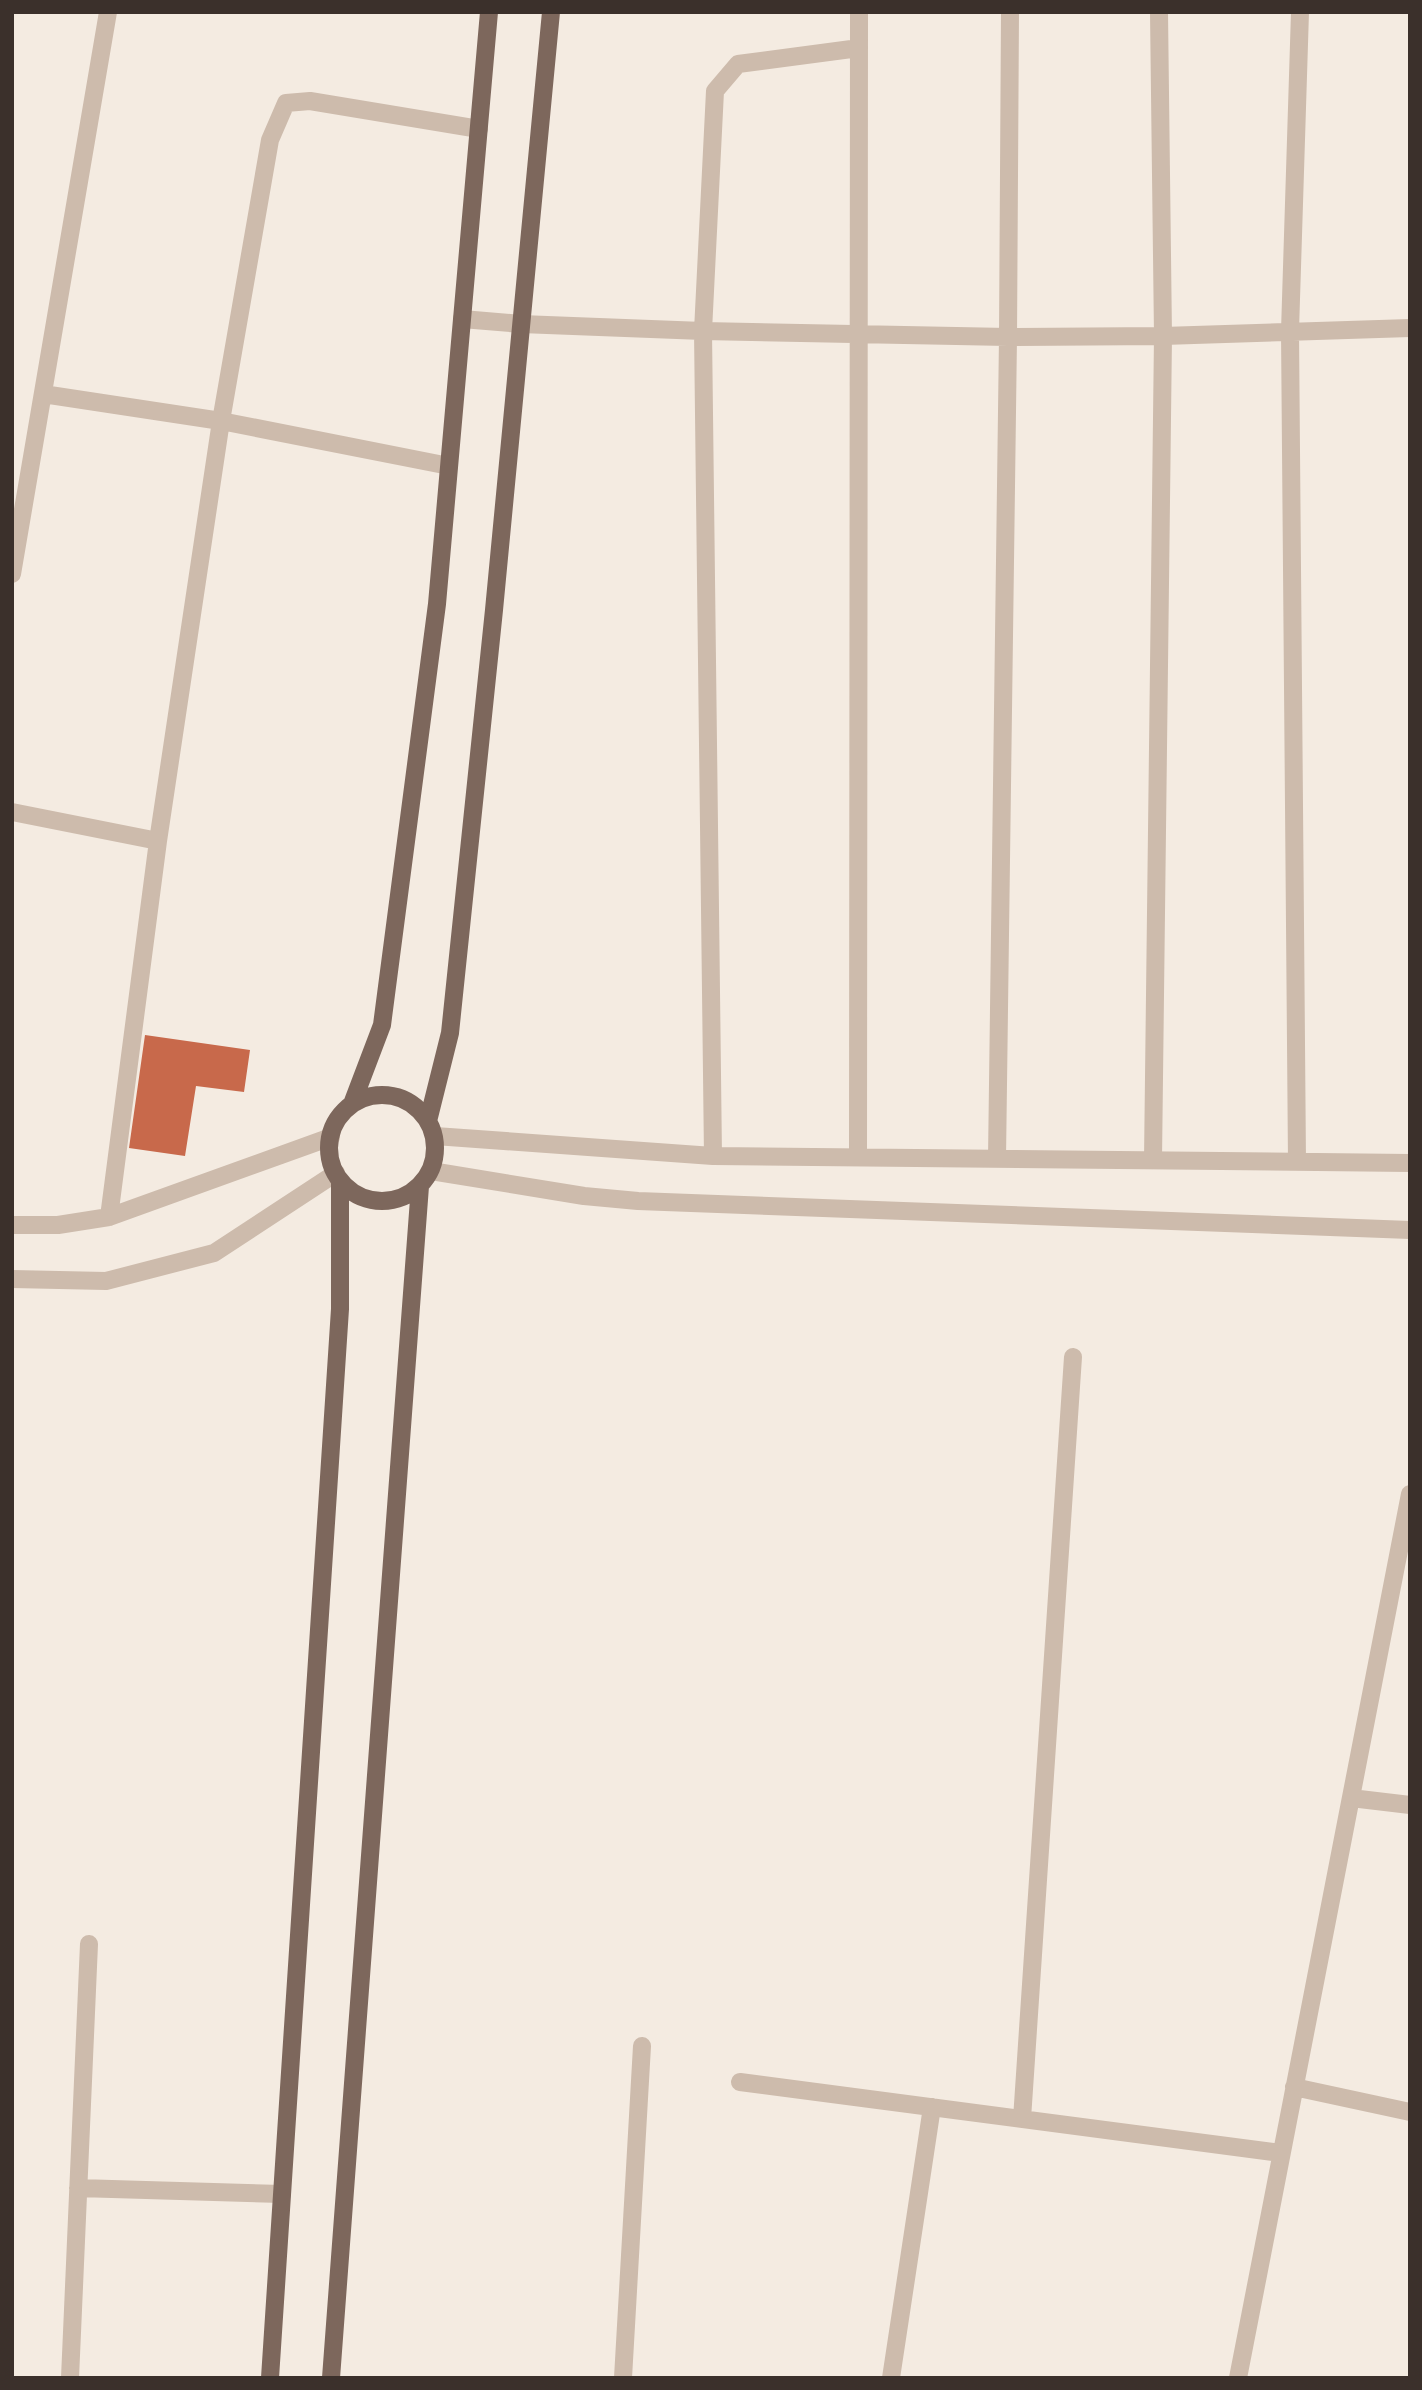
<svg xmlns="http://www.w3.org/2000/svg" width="1422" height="2390" font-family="Arial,sans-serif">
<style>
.building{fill:#c8694b}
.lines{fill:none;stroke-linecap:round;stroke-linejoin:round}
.minor{stroke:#cdbbac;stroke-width:18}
.major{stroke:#7d675c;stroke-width:18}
</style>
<rect width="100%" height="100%" fill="#f4ebe1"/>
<!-- building -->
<path class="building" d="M145,1035L250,1050L244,1092L196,1086L185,1156L129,1148Z"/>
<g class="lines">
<!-- minor -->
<path class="minor" d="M462,319L521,324L703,331L1008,337L1163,336L1410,328
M43,394L221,421L449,466
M12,574L108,12
M12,812L158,841
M435,1136L713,1156L1410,1163
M713,1156L703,331L715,91L738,64L859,48
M858,1157L859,12
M997,1159L1008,337L1010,12
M1153,1160L1163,336L1159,12
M1297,1162L1290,331L1300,12
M431,1171L584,1196L638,1201L1410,1230
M109,1217L158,841L221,421L270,140L286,103L310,101L479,129
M12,1225H58L109,1217L331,1137
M12,1279L106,1281L214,1253L336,1173
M1351,1798L1410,1805
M740,2082L1281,2153
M1294,2087L1410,2112
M1022,2119L1073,1357
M78,2188L282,2194
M70,2378L89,1944
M623,2378L642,2046
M891,2378L932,2107
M1238,2378L1410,1494"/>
<!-- major -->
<path class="major" d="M329 1148a53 53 0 1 1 106 0a53 53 0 1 1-106 0Z
M352,1104L382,1025L437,604L489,12
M428,1121L450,1033L494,610L551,12
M270,2378L340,1309V1181
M331,2378L420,1186"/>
</g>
<!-- border -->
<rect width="1422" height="2390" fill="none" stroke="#3b302b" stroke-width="28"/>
</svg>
